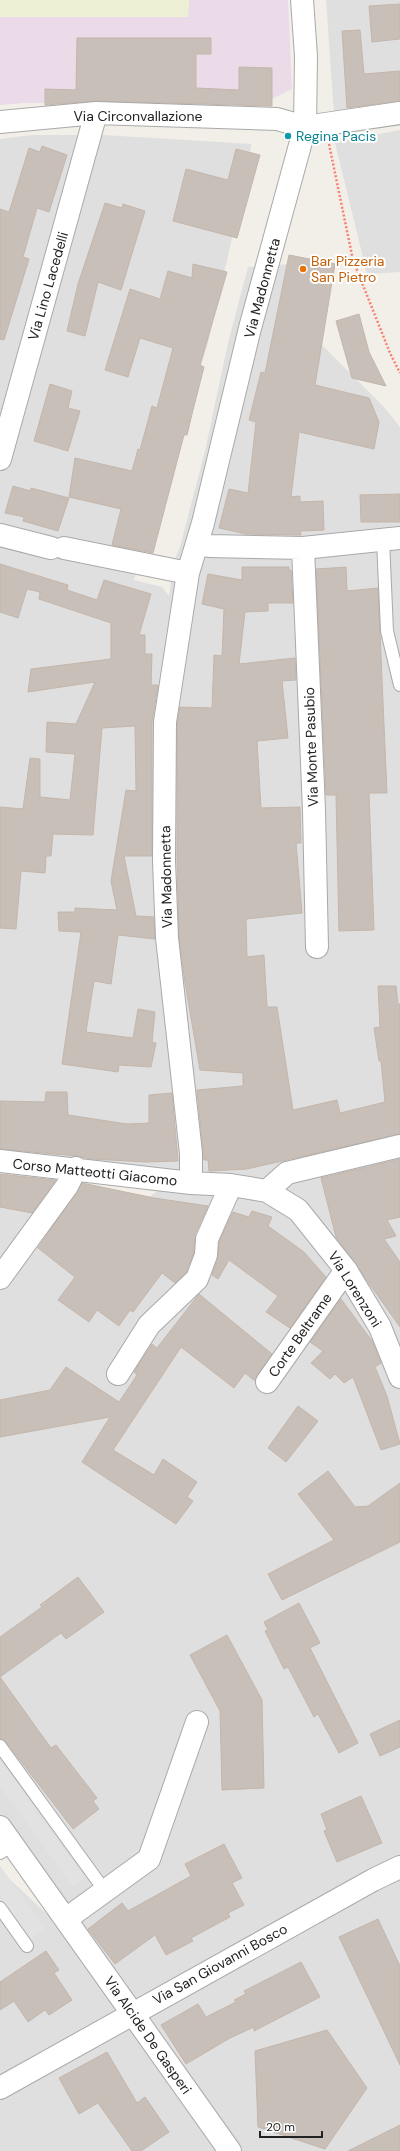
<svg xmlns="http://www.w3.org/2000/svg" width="400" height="2151" font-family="'DM Sans',sans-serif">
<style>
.residential{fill:#e0dfdf}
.industrial{fill:#ebdbe8}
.farmland{fill:#eef0d5}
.parking{fill:#e2e2e2}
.building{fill:#c7bfb8;stroke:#c4b6ab}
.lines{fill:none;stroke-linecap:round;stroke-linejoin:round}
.service-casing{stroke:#a9a9a9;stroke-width:14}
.minor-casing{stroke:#a9a9a9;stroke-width:24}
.tertiary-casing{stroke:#a9a9a9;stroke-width:24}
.path{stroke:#fa8072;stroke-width:2.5;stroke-dasharray:2 2;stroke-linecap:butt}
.service{stroke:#fff;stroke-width:12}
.minor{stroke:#fff;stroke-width:22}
.tertiary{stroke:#fff;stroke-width:22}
.culture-dot{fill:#0f9aa8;stroke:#fff;stroke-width:1.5}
.food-dot{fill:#e8710a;stroke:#fff;stroke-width:1.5}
.labels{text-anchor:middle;stroke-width:4;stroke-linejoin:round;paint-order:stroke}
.street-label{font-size:14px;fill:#222;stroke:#fff}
.culture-label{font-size:14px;fill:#0d838f;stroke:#fff;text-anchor:start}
.food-label{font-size:14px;fill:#c56008;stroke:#fff;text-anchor:start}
</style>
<rect width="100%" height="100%" fill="#f2efe9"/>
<!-- residential -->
<path class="residential" d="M326,0H400V109L334,113Z
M400,130V272L367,274L335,143Z
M32,135H104L251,144L250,160L208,343L134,580L162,587L169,596L174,561L180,547L205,451L228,343L248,267L290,264L310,333L384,407L400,427V2151H0V1870L52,1919L0,1842V1198L130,1212L182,1172L68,1157L0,1152V139Z"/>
<!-- industrial -->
<path class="industrial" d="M189,0H288L292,89L262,104L24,103L0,105V17H187Z"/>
<!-- farmland -->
<path class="farmland" d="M0,0H189L188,17H0Z"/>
<!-- parking -->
<path class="parking" d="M0,1760L85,1878L72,1886L0,1786Z
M0,1866L46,1929L31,1939L0,1897Z"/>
<!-- building -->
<path class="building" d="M400,4V39L372,42L369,6Z
M360,30L364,74L400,71V101L347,108L342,31Z
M77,38H211V54H196V88L239,90V67L272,68V106L96,101L45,105V89L76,90Z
M42,146L67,155L49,212L37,208L23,257L29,259L4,340L0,339V209L9,212L29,148L40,152Z
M236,149L260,155L237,238L173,221L186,169L228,180Z
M105,203L122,208L123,204L145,211L121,290L98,282L85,336L67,331L78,284Z
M289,255L335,264L315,385L369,398L379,422L374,449L299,432L291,497L300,496V502L323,501L324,530L300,531L301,535L246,534L219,528L229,489L248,493L256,422L249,420L261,372L265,373Z
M193,264L227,272L200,365L204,367L192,414L187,435H184L153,553L112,545L121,509L69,497L75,458L132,471L138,449L140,450L152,406L157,408L173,348L140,338L128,377L105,370L130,289L160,299L168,271L192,278Z
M359,314L369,352L386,386L352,378L336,321Z
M50,384L72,391L68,408L80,411L68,451L34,441Z
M13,486L31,491V488L69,498L58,531L23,521L24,517L5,513Z
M400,494V522H361L360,495Z
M0,564L68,585L67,590L97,600L104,580L151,594L139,635H145V654H152L151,685H158L152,722V856H124L136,916L154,917L155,939L118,935L111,984L94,981L86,1032L133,1038L138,1009L155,1012L152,1042L156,1043L151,1067L119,1065L118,1072L62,1064L81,932L59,931L58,912H75V908L117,910L111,881L126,790L136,791L135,726L102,728L93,835L53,834L51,856H46L45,873L21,871L16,929L0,928V807L23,809L30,758L40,759V797L70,800L75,754L46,752L47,722L76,724L95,682L28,692L31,669L111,659V623L39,599L40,592L27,589L18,618L0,612Z
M242,567H289V570H291L293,603H268V611L245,612L239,664L295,658L296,680L282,681L288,738L257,741L261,808L300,807L301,843H296L302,913L246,919L247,957L264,955L267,1007H277L293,1110L337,1100L340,1113L385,1102L381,1061H379L374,1028L380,1027L378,986H396L398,1004H400V1134L247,1169L209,1171L208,1160H204L197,1090L243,1086V1073L200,1070L185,983L179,937L177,856V723L180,707L212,708L214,655L222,656L224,609L202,604L208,574L242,580Z
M346,567L347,591L378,588L387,793H369L374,930L339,931L336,795H326L316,569Z
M46,1092H67L68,1115L127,1124L149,1123V1095L172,1093L178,1161L146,1162L92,1159L76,1156L0,1149V1101L45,1102Z
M400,1159V1217L387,1220L396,1236L384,1239L400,1262V1327L336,1237L321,1178Z
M0,1174L56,1180L32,1213L0,1207Z
M82,1183L154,1198L208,1206L195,1234L194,1252L186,1272L175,1283L162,1273L133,1312L130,1310L119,1326L97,1310L89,1322L58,1300L75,1277L38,1248Z
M252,1211L272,1217L268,1226L304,1252L326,1277L290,1328L266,1312L278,1296L229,1260L218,1279L212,1275L218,1259L219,1242L233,1212L249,1217Z
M199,1294L272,1354L255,1381L245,1373L234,1388L181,1347L113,1450L154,1475L163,1459L197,1482L187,1497L193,1501L176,1524L82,1462L110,1417L0,1437V1400L50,1390L66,1367L119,1402L137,1375L134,1372L152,1344L157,1348Z
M341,1299L372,1341L381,1363L375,1367L387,1396L400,1444L381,1450L353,1377L344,1383L335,1374L330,1379L311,1363L323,1351L310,1342Z
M298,1406L318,1421L286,1462L268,1448Z
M328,1471L355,1507L368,1506L400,1483V1542L282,1600L268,1574L334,1540L298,1494Z
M78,1577L104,1612L66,1639L61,1633L0,1677L51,1748L56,1745L97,1798L93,1801L99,1809L73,1829L6,1742L0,1739V1637L42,1607L40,1605Z
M299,1603L320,1643L310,1648L358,1743L339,1753L318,1714L314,1717L288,1667L284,1669L265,1631L268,1630L264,1622Z
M227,1635L262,1700L264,1788L222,1790L220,1711L190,1655Z
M400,1720V1747L380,1756L370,1734Z
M361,1796L382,1843L337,1862L324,1831L327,1830L321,1814Z
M224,1844L242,1878L232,1883L244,1905L228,1913L230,1917L191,1938L193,1941L166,1955L155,1935L115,1964L88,1929L122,1903L128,1911L191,1876L185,1864Z
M378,1919L400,1966V2065L339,1937Z
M46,1951L59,1970L54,1973L72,2000L49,2015L45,2010L28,2022L14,2001L0,2010V1982Z
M301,1962L320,1997L254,2031V2027L230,2038L186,2064L161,2025L198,2004L206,2017L236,2002L234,2000L246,1994L244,1991Z
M327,2030L367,2088L325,2149L258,2127L255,2051Z
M107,2052L137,2103L145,2097L169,2132L141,2151H132L98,2103L79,2114L59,2078Z
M400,2125V2151H348Z"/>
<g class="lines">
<!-- service casing -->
<g class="service-casing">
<path id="service" d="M383,540L387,631L400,685
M0,1746L105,1891
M0,1853L13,1844
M0,1908L27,1946"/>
</g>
<!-- minor casing -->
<g class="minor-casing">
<path id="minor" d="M0,122L96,113L277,119L305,127L400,113
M0,459L96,113
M0,535L51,548
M197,544L209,546L303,548L400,538
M64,548L188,573
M303,548L314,810L317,947
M0,1161L191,1183L231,1185L267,1191L298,1210L346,1270L380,1327L400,1377
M191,1183V1153L167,938L164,861L165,722L188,573L203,523L250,328L305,127L306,56L302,0
M267,1191L287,1173L400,1146
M0,1278L67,1186L76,1168
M118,1374L149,1325L197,1279L206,1255L207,1239L231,1185
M267,1382L346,1270
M66,1919L149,1859L197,1722
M0,2088L373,1880L400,1867"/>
</g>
<!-- tertiary casing -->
<g class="tertiary-casing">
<path id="tertiary" d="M0,1827L230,2151"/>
</g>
<!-- path -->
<path class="path" d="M329,144L353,260L390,353L400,373"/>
<!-- service -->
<use href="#service" class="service"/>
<!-- minor -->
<use href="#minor" class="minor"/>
<!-- tertiary -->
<use href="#tertiary" class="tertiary"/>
</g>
<!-- markers -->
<circle class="culture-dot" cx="288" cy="136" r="4"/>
<circle class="food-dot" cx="303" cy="269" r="4"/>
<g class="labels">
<!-- street labels -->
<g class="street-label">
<text x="138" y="121">Via Circonvallazione</text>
<text transform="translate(48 286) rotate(-74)" y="5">Via Lino Lacedelli</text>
<text transform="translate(262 288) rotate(-75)" y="5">Via Madonnetta</text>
<text transform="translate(311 747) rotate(-92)" y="5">Via Monte Pasubio</text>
<text transform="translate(166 877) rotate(-91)" y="5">Via Madonnetta</text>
<text transform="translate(95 1172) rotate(6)" y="5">Corso Matteotti Giacomo</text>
<text transform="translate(355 1289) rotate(58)" y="5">Via Lorenzoni</text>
<text transform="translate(300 1335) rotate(-55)" y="5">Corte Beltrame</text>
<text transform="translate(220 1964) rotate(-29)" y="5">Via San Giovanni Bosco</text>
<text transform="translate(148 2035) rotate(55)" y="5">Via Alcide De Gasperi</text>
</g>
<!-- culture labels -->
<g class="culture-label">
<text x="296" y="141">Regina Pacis</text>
</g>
<!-- food labels -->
<g class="food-label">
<text x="311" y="266">Bar Pizzeria<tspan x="311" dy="16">San Pietro</tspan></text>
</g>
</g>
<!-- scale -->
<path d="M260 2131v6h62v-6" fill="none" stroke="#222222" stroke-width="2"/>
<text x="266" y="2131" font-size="12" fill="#222222" stroke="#ffffff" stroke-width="3" paint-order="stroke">20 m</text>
</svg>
